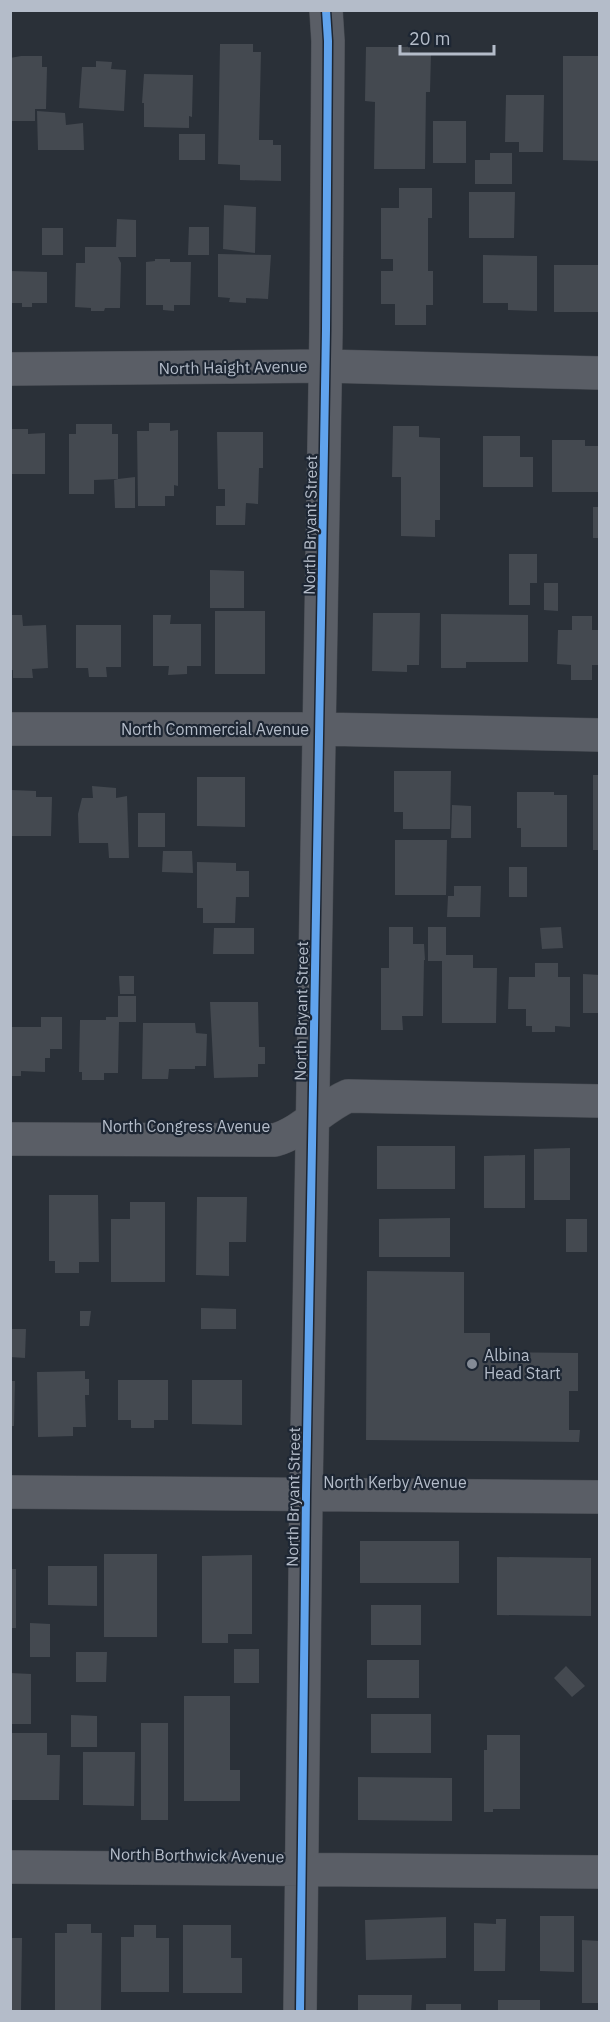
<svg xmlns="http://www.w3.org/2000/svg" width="610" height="2022" font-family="'IBM Plex Sans',sans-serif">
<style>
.building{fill:#444950}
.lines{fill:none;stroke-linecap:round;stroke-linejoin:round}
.minor-casing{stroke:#484c53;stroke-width:34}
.minor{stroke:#5a5e66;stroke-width:33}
.cycleway-casing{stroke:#1d2633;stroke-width:11}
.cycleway{stroke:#60a3ed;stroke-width:8}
.poi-dot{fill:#848b96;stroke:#1d2633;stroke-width:2}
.labels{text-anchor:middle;stroke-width:4.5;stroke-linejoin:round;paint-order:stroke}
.street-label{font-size:16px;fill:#b4bcc9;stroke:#1d2633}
.poi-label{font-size:16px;fill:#b4bcc9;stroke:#1d2633;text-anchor:start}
</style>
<rect width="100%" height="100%" fill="#2a3038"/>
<!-- building -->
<path class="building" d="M220,44H253V52H261L259,140H273V145H281V181L240,180V165L218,164Z
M366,47H410V54H431L430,92H426L425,169H374L375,102L365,101Z
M21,56H42V67H47L46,109H35V121H10V58Z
M563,56H600V161L563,160Z
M96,61L112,62L111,69L126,70L124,111L79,108L82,67H96Z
M144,74L193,75L192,117L189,116V128L144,127V103H142Z
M506,95H544L543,152H519V142H505Z
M37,111L65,113L66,125L83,123L84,150H38Z
M433,121H466V163H433Z
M179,134H205V160H179Z
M490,153H512V184H475V160H490Z
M399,188H432V218H428V271H433V305H426V325H395V304H381V271H393V259H381V208H399Z
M469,192H515L514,238H469Z
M224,205L256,207L255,253L223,249Z
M117,219L136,220V257H118L121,263L120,308H105L104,311H91V308L75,307L76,263H85V247H116Z
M189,227H209V255H188Z
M42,228H63V255H42Z
M218,254L271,255L268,299L246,298V303L229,302L230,298L218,297Z
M483,255L537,256V311L508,310V303H483Z
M155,259H170V262H191L190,305H174V311L163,310V305H146V262L155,261Z
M554,265H600V312H554Z
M10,271L47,272V303H32V307H22V303H10Z
M149,423H170V431L178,430V486L174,485V496H165V506H138L137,431H149Z
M76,424H112V434H118V479L135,477V508H115L114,480L118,479L94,480V494H69V434H76Z
M393,426H419V437L440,438V520H435V537L401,536V477H392Z
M12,429H28V434L45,433V474H10Z
M217,432H263V468H259L258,504L246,503L245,525H216V506H225V489H218Z
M483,436H520V457H533V487H483Z
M552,440H585V446H598V492H552Z
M593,507H600V538H593Z
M509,554H537V583H530V605H509Z
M210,570L244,571V608H210Z
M544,583H558V611L544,610Z
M215,611H265V674H215Z
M373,613H420L419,665H407V672L372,671Z
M441,614L528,615V662H466V668H441Z
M10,615H22L23,626L46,625L48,668L32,669L33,678H13V670H10Z
M153,615H171L170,624H201V666H187V674L168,675L169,666H153Z
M572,616H592V630H600V665H592V680H571V665L557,664L558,630H572Z
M76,625H121V667H106L107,677H89L88,668H76Z
M394,771H451L450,829H403V812H394Z
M593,775H600V850H593Z
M197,777H245V827L197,826Z
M92,786L116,788V798L127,796L129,858H109L108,843H79L78,814L82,798H93Z
M11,790L36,791V797H52L51,836H10Z
M517,792H554V795H567V847H521V828H517Z
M452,805L471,806V838H451Z
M138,813H165V847H138Z
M395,840H447L446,895H395Z
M163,851H192L193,873L162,872Z
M197,862L236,863V871H249V897H236L235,923H203V908H197Z
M509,867H527V897H509Z
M454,886H481L480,917H447L448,896H454Z
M389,927H413V944H424L425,960H424L423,1016H402L403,1030H381V968H389Z
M428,927H446V955H473V968H497L496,1023H442V961H428Z
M561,927L563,948L542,949L540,928Z
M214,928H254V954H213Z
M535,963H558V977H570V1027L555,1026V1032H532V1026H526V1009H508L509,977H535Z
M583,974L600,975V1013H583Z
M119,976H134V994H120Z
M118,996H136V1022H119L118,1073H104V1080H82V1072H79L80,1020H106V1017H118Z
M210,1002H258L259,1047H265V1064H258V1077L214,1078Z
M41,1017H62V1049H50V1058H45V1072L21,1071V1076H10V1027H41Z
M143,1023H195L196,1033L207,1034L206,1066H195V1069H169L168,1079H142Z
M377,1146H455V1189H377Z
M570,1148V1200H534V1149Z
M525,1155V1208H484V1156Z
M49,1195H98L99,1262H79V1273H55V1261H49Z
M197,1197H247L246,1242H229V1276L196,1275Z
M130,1202H165V1282H111V1219H130Z
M450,1218V1257H379V1219Z
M566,1219H587V1252H566Z
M367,1271L464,1272V1333H490V1352L578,1353V1391H569V1430H580L579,1442L366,1440Z
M201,1308L236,1309V1329H201Z
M80,1311H91L89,1326H80Z
M10,1329H26L25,1358L10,1357Z
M85,1371V1379H89V1395H85L86,1427H73V1436L38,1437L37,1372Z
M118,1380H168V1420H154V1428H131V1420H118Z
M192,1380H242V1425L192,1424Z
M10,1381H15L14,1426H10Z
M360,1541H459V1583H360Z
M104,1554H157V1637H104Z
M252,1555V1634H228V1643H202V1556Z
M497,1557L591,1558V1616L497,1615Z
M48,1566H97V1606L48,1605Z
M10,1569H16V1628H10Z
M371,1605H421V1645H371Z
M30,1623L50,1624V1657H30Z
M234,1649H259V1683H234Z
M76,1652H107L106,1682H76Z
M367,1660H419V1698H367Z
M566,1666L585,1686L572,1697L554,1678Z
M10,1673L31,1674V1724H10Z
M184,1696H230V1770H240V1801H184Z
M371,1714H431V1753H371Z
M71,1715L97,1716V1747H71Z
M141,1723H168V1820H141Z
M11,1733H47V1755H60L59,1800H10Z
M487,1735H520V1809H493V1812H484V1750H487Z
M83,1752H135L134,1806L83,1805Z
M358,1777L452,1778V1821L358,1820Z
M540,1916H574V1972L540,1971Z
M446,1917V1958L366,1960L365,1920Z
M496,1919H506L505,1971H474V1923L496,1924Z
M67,1924H91V1933H102L101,2012H55V1933H67Z
M134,1925H156V1938H169V1992H121V1937H134Z
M183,1925H231V1958H242V1993H183Z
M10,1938H22L21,2012H10Z
M582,1940L600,1941V2003H582Z
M358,1995H412L411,2012H358Z
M498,2000H540V2012H498Z
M426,2004H461V2012H426Z"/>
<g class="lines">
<!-- minor casing -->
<g class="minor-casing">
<path id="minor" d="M10,369L325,366L600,373
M10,729H320L600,735
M10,1139L275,1140C303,1132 322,1107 348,1096L600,1101
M10,1492L600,1497
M10,1867L600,1872
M300,2012L306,1495L326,330L328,41L326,10"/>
</g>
<!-- minor -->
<use href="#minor" class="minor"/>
<!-- cycleway casing -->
<g class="cycleway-casing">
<path id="cycleway" d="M300,2012L306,1495L326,330L328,41L326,10"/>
</g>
<!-- cycleway -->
<use href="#cycleway" class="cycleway"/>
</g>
<!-- markers -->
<circle class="poi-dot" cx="472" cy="1364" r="6"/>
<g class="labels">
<!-- street labels -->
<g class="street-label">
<text transform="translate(233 367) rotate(-1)" y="6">North Haight Avenue</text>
<text transform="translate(310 525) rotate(-89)" y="6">North Bryant Street</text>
<text x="215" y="735">North Commercial Avenue</text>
<text transform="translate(301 1011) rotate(-89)" y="6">North Bryant Street</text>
<text x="186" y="1132">North Congress Avenue</text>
<text x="395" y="1488">North Kerby Avenue</text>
<text transform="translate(293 1497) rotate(-89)" y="6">North Bryant Street</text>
<text transform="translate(197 1855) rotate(1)" y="6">North Borthwick Avenue</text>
</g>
<!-- poi labels -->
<g class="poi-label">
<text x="484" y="1361">Albina<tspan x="484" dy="18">Head Start</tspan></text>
</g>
</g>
<!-- border -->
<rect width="610" height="2022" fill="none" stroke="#b4bcc9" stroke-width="24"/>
<!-- scale -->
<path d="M400 45v9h94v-9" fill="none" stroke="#b4bcc9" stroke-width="3"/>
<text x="409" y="45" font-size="18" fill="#b4bcc9" stroke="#1d2633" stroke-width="4.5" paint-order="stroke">20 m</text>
</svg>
